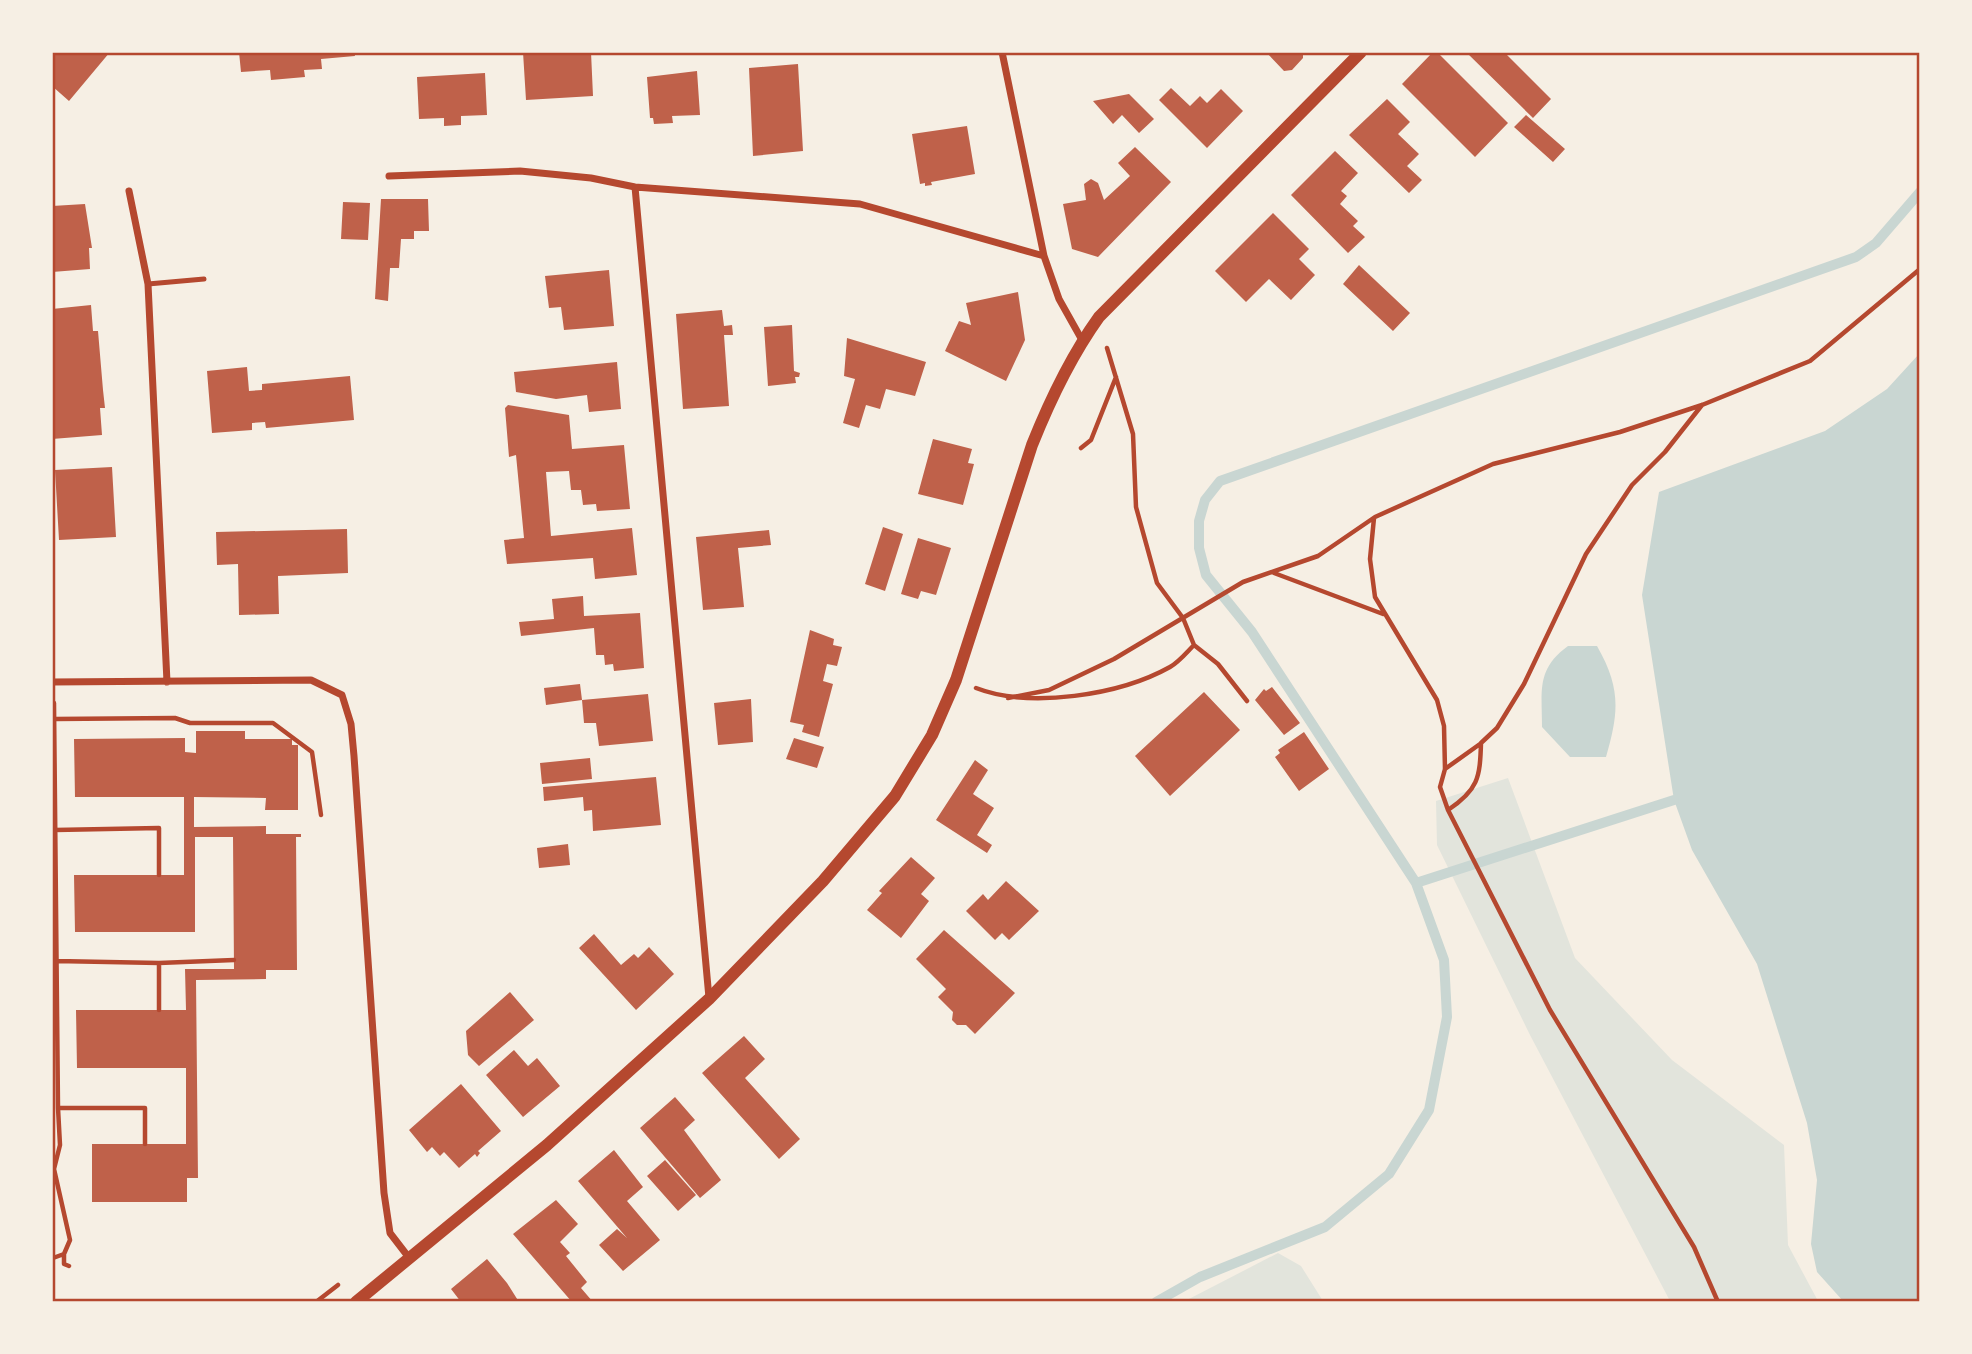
<svg xmlns="http://www.w3.org/2000/svg" width="1972" height="1354" font-family="Ubuntu,sans-serif">
<style>
.green{fill:#e2e4dc}
.water{fill:#c9d6d2}
.lines{fill:none;stroke-linecap:round;stroke-linejoin:round}
.stream{stroke:#c9d6d2;stroke-width:10}
.building{fill:#bf614a}
.path{stroke:#b5482f;stroke-width:4.5}
.service{stroke:#b5482f;stroke-width:5}
.minor{stroke:#b5482f;stroke-width:7}
.tertiary{stroke:#b5482f;stroke-width:12}
.neatline{fill:none;stroke:#b5482f;stroke-width:2.5}
</style>
<rect width="100%" height="100%" fill="#f6efe4"/>
<!-- green -->
<path class="green" d="M1508,778L1575,958L1672,1060L1784,1145L1788,1245L1818,1301H1670L1530,1035L1437,845L1436,801Z
M1278,1253L1301,1266L1323,1301H1185Z"/>
<!-- water -->
<path class="water" d="M1919,354V1301H1843L1817,1272L1811,1244L1817,1180L1807,1123L1757,964L1692,850L1674,800L1642,595L1659,492L1825,431L1887,389Z
M1568,646H1597C1621,688 1619,712 1606,757H1570L1542,727C1542,691 1536,669 1568,646Z"/>
<g class="lines">
<!-- stream -->
<path class="stream" d="M1416,883L1674,800
M1156,1302L1200,1277L1325,1227L1389,1174L1429,1110L1447,1017L1444,960L1416,883L1252,632L1206,575L1199,548V521L1205,500L1220,481L1856,257L1876,243L1920,192"/>
</g>
<!-- building -->
<path class="building" d="M52,52H110L69,101L52,86Z
M239,52H354L355,56L321,59L322,69L304,70L305,77L271,80L270,70L241,72Z
M523,52H591L593,96L526,100Z
M1266,52H1303V58L1292,70L1284,71Z
M1433,52H1437L1508,123L1475,157L1402,84Z
M1466,52H1504L1551,99L1533,118Z
M798,64L803,151L753,156L749,68Z
M697,71L700,115L672,116L673,123L654,124L653,118H650L647,77Z
M485,73L487,115L461,116V125L444,126V118L419,119L417,77Z
M1171,88L1190,106L1200,96L1207,103L1221,89L1243,111L1207,148L1159,100Z
M1129,94L1154,119L1139,133L1122,115L1113,124L1093,101Z
M1387,99L1410,122L1398,134L1419,154L1407,166L1422,180L1409,193L1349,135Z
M1526,115L1565,149L1553,162L1514,127Z
M967,126L975,174L931,182L932,185L925,186V183L920,184L912,134Z
M1135,147L1171,182L1098,257L1072,249L1063,204L1086,200L1084,184L1091,179L1098,183L1104,200L1130,176L1118,163Z
M1335,151L1358,173L1341,191L1347,196L1340,204L1358,221L1353,226L1365,237L1348,253L1291,195Z
M381,199H428L429,231H414V239H401L399,268H390L388,301L375,299Z
M343,202L370,203L368,240L341,239Z
M85,204L92,248H89L90,269L52,272V206Z
M1273,213L1309,249L1299,259L1315,275L1291,300L1269,279L1246,302L1215,271Z
M1359,265L1410,313L1393,331L1343,284Z
M609,270L614,326L564,330L561,307L549,308L545,276Z
M1018,292L1025,340L1006,381L945,351L959,321L971,325L966,303Z
M91,305L93,331H98L103,390L105,408H100L102,435L52,439V309Z
M722,310L724,326L732,325L733,335H724L729,406L683,409L676,314Z
M792,325L794,371L800,373L799,377H795L796,383L768,386L764,327Z
M847,338L926,362L915,396L886,389L880,409L866,405L859,428L843,423L855,379L844,376Z
M617,362L621,409L589,412L587,395L556,399L516,392L514,372Z
M247,367L249,391L262,390V384L350,376L354,420L266,428L265,422L252,423V430L212,433L207,371Z
M508,405L569,415L572,449L624,445L630,509L597,511L596,504L583,505L581,490H571L569,471L546,472L551,536L632,528L637,575L595,579L593,558L507,564L504,540L524,538L516,455L509,457L505,408Z
M933,439L972,449L968,463L974,464L963,505L918,494Z
M112,467L116,537L59,540L55,470Z
M883,527L903,534L885,591L865,584Z
M347,529L348,573L278,576L279,614L239,615L238,564L217,565L216,532Z
M769,530L771,545L738,548L744,607L703,610L696,537Z
M918,538L951,548L936,595L921,591L918,599L901,594Z
M583,596L584,616L640,613L644,668L614,671L613,664L605,665L604,655H596L594,628L521,636L519,622L554,619L552,599Z
M810,630L834,639L833,645L842,647L837,666L827,664L823,681L833,684L819,737L802,732L804,725L790,722Z
M580,684L582,700L546,705L544,688Z
M1272,687L1300,723L1284,735L1255,700L1264,689L1266,691Z
M1204,692L1240,730L1170,796L1135,756Z
M648,694L653,741L599,746L596,723H584L582,700Z
M751,699L753,742L718,745L714,703Z
M196,731H245V739H292V745H298V810H265L266,798L194,797V827L266,826V834H301V837H296L297,970H266V979L196,980L198,1178H187V1202H92V1144H186V1068H77L76,1010H186L185,969H234L233,837H195V932H75L74,875H184V797H75L74,739L185,738V752L196,753Z
M1304,732L1329,769L1299,791L1275,757L1280,753L1278,750Z
M794,738L824,747L817,768L786,759Z
M590,758L592,779L542,784L540,763Z
M975,760L988,770L973,794L994,808L977,835L992,845L987,853L936,820Z
M656,777L661,825L593,831L592,810L584,811L583,797L544,801L543,787Z
M568,844L570,865L539,868L537,848Z
M911,857L935,878L921,894L929,901L901,938L867,910L882,893L879,891Z
M1006,881L1039,911L1009,940L1002,933L995,940L966,911L983,894L988,900Z
M944,930L1015,993L975,1034L966,1025H957L952,1020L953,1012L938,997L946,989L916,959Z
M594,934L621,965L634,954L638,958L649,947L674,974L636,1010L579,948Z
M510,992L534,1020L479,1066L468,1055L466,1031Z
M744,1036L765,1059L745,1078L800,1139L779,1159L702,1073Z
M514,1050L528,1066L537,1058L560,1086L523,1117L486,1075Z
M461,1084L501,1131L478,1151L480,1153L477,1157L475,1154L459,1168L444,1152L440,1156L432,1147L427,1152L409,1130Z
M675,1097L695,1120L684,1130L721,1180L700,1198L640,1128Z
M614,1150L643,1187L627,1201L660,1240L623,1271L599,1245L617,1229L627,1238L578,1181Z
M665,1160L696,1195L678,1211L647,1176Z
M556,1200L578,1224L560,1242L570,1253L566,1256L587,1282L581,1288L593,1302H572L513,1234Z
M487,1259L507,1283L519,1302H461L451,1289Z"/>
<g class="lines">
<!-- path -->
<path class="path" d="M1107,348L1133,434L1136,507L1157,583L1183,618L1194,645
M1702,405L1665,452L1632,485L1586,554L1524,684L1497,728L1481,743C1480,778 1478,790 1448,810L1550,1010L1694,1247L1718,1302
M1081,448L1091,440L1116,377
M1374,518L1370,559L1375,597L1437,700L1444,726L1445,769L1440,787L1448,810
M1274,573L1383,614
M976,688C1030,709 1120,695 1170,667C1179,662 1187,652 1194,645L1218,664L1247,701
M1008,698L1049,690L1114,659L1243,582L1318,556L1375,517L1493,464L1620,432L1702,405L1810,361L1920,269
M54,703L58,1108H145V1144
M55,719L175,718L190,723H273L312,752L321,815
M1445,769L1480,744
M55,830L159,828V875
M56,961L159,963L234,960
M159,963V1010
M64,1255V1264L69,1266
M53,1258L64,1254L70,1240L54,1169L60,1145L58,1108
M316,1302L338,1285"/>
<!-- service -->
<path class="service" d="M148,284L204,279"/>
<!-- minor -->
<path class="minor" d="M1002,52L1044,256L1059,299L1082,340
M389,176L520,171L591,178L635,187L860,204L1044,256
M635,187L709,998
M129,191L148,284L167,682
M52,682L311,680L342,695L351,724L354,756L384,1193L390,1233L410,1259"/>
<!-- tertiary -->
<path class="tertiary" d="M356,1302L547,1145L709,999L823,881L895,796L932,735L956,680L1032,445C1050,400 1071,356 1099,317L1361,52"/>
</g>
<!-- border -->
<rect width="1972" height="1354" fill="none" stroke="#f6efe4" stroke-width="108"/>
<rect x="54" y="54" width="1864" height="1246" class="neatline"/>
</svg>
